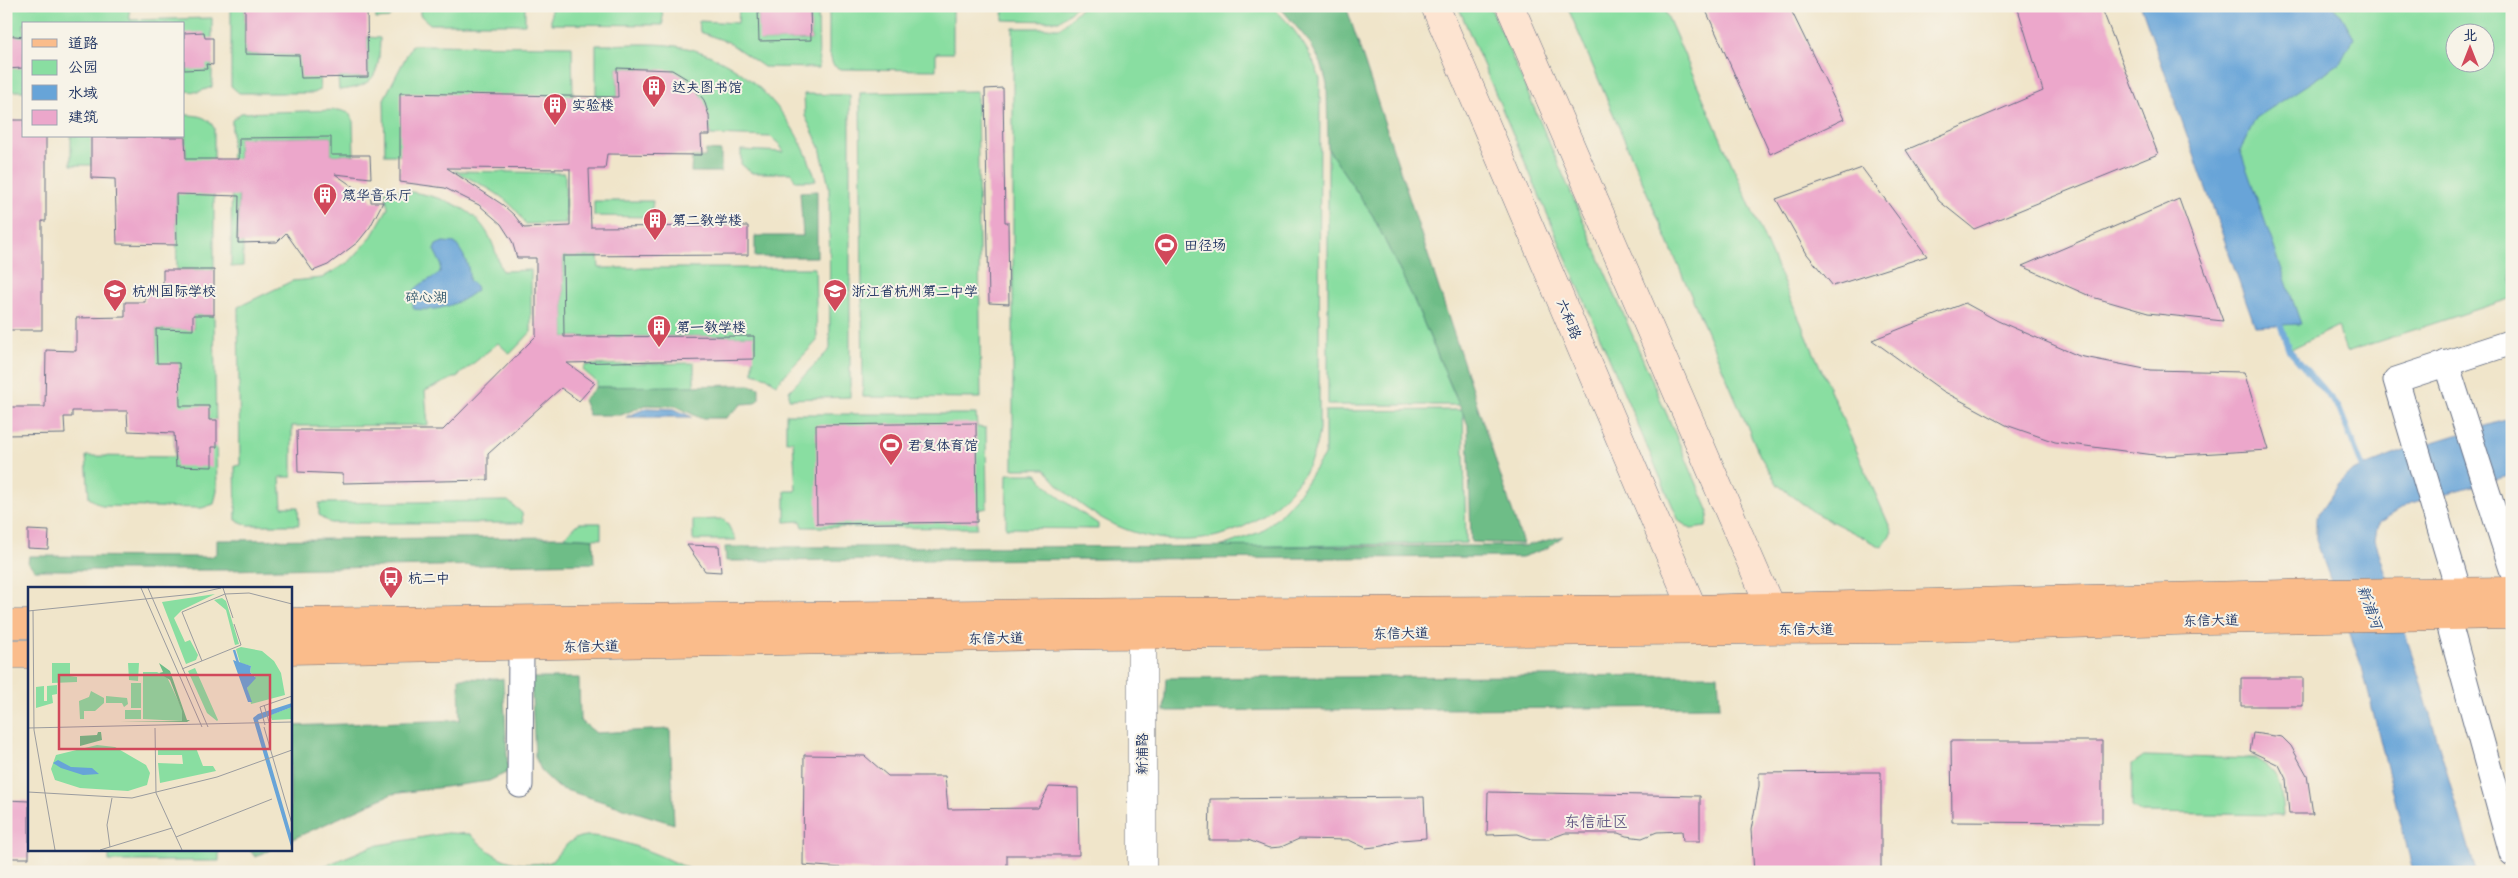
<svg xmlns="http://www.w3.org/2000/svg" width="2518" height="878" font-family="Mali,'LXGW WenKai TC',sans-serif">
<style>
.green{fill:#89dea1;stroke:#528680;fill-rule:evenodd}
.forest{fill:#6ebd87;stroke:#447672}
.water{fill:#67a4d8;stroke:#416a9b}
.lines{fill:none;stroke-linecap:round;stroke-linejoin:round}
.stream{stroke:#67a4d8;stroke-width:6}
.building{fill:#eca7cb;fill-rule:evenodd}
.minor-casing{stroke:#666f84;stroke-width:27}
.tertiary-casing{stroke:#666f84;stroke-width:29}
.secondary-casing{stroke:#666f84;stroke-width:29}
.primary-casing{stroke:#666f84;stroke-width:29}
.minor{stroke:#fff;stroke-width:25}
.tertiary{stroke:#fff;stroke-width:28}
.secondary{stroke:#fde4d1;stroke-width:28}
.primary{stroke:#fabc8b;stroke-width:28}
.labels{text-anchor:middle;stroke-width:4;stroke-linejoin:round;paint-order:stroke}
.poi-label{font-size:14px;fill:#1b2f5e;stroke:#f7f3e8;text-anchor:start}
.park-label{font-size:14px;fill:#365b6f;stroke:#f7f3e8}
.street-label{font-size:14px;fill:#1b2f5e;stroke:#f7f3e8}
.water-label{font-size:15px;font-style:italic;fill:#325283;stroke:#f7f3e8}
.quarter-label{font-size:16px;fill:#645984;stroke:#f7f3e8}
.inset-river{fill:none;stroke:#67a4d8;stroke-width:2.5}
.inset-road{fill:none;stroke:#9b9c9f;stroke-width:1}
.view{fill:#d1495b;fill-opacity:0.15;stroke:#d1495b;stroke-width:2.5}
.inset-edge{fill:none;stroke:#1b2f5e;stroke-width:2.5}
</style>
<rect width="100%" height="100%" fill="#f7f3e8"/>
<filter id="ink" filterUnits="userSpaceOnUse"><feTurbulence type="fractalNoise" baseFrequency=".02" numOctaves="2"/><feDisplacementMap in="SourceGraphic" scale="10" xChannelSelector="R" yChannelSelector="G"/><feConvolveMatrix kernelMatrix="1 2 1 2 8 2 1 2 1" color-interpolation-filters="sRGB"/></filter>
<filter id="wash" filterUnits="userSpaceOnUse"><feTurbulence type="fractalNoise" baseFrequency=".0096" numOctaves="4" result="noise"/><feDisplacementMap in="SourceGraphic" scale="20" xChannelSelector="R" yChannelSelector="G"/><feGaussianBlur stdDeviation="1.12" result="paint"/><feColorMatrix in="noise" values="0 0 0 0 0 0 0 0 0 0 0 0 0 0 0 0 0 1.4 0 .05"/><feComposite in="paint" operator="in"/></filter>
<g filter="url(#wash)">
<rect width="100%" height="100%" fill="#f0e5ca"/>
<!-- green -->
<path class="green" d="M6,6H129L130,20L212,18V87L198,92L184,91V24H24V91H6Z
M231,6H245V54L299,55L319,77L320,90L314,93H239L231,86Z
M376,6H398V8L389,18L376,19Z
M420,6H525V24H430L420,15Z
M739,6H769V9L758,10L760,41L811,40L810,6H818L819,68L764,67L728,42L700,32L699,21L738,23Z
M829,6H953V53H936V70L840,69L833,65L829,51Z
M1003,6H1077L1059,21L1003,20Z
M1083,6H1271C1293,25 1311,51 1320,79L1319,430C1314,463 1303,479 1280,501C1210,569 1100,542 1045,469H1013V28H1060Z
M1458,6H1490L1709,512L1706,527L1691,529L1679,521Z
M1567,6H1663L1892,532L1882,547L1815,513L1778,485L1760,456Z
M2332,6H2512V298L2346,352L2338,326L2289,350L2240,150L2255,118L2340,63V13ZM2456,32H2486V62H2456Z
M551,8L662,9L663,25L551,24Z
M367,37L380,38C379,71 378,87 339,90L338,77H368Z
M412,45L572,46L573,96L400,155H385L384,99Z
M596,45C622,45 651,42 676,46C745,56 798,118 816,181H795L792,173H752L741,164V150L784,152L779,144L771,137L710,135C706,69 672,68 617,68L618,97H596Z
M977,91L981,398L863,397L860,93Z
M804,94L850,95V397L789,399V391L830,349L829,187L820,147L805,116Z
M339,110L349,113L353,121L354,155H331V137L239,138L238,242L243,243V266L231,267L232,120L241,113Z
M184,115C197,115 208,116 214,128V270H177L176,194L186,159Z
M71,136H171L172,137L91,165H71Z
M1328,149L1373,216L1413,298L1459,405H1328Z
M454,171L565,173L566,223L525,224C512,197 480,184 454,171Z
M402,190C433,196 468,202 486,231C494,243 497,258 502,271L531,270V332L510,354L498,343L458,376L425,391L428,425L292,426V477H280L282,507H298L299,525H248L236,520L235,466L240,465L238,307L292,281L322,278L350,261L370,239L388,208L385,191Z
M594,201H653L651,217L594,216Z
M563,256H598L599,268H815L817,341L776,384L767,377L753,373V336L564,337Z
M193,315H214L217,491L214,504L202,508L102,506L89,498L86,456L175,457L174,433L156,432V329H193Z
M694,363V387H596L597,382L583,370L586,365Z
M1463,410L1466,543L1220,547L1260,532L1278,517L1297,496L1325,454V411Z
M786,414H976L977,427L986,428L987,508L978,510L977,528L803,527L801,521L785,522V491H796L793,441H786Z
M1007,474H1037C1053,496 1076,509 1098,524V529L1006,528Z
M508,501L522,513L523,523H330L319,515V503Z
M722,519L727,523L736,540H693V520Z
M579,523H601V539L564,537Z
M2144,756L2256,759C2283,774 2280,787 2283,815L2141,813L2132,806V764Z
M447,833L470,834C497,861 513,868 551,862C559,853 568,840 580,837C605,830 672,860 695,872H310L373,846Z
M109,849H219V861H109Z"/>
<!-- forest -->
<path class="forest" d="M1279,6H1346L1523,544L1471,542L1468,425L1413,298L1373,216L1328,149L1327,84L1321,63L1310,43Z
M706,150L721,151V172H691L692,157H705Z
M817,191V257H755V236H803L800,192Z
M750,385L759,388V399L755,403L742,404L726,418H700L676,406L646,405L621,415H589L583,400L596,387Z
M1563,536L1548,548L1522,557L726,561L725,547L1525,546Z
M564,537L593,539L594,563L223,570H35L28,563L29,556L211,557L217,553V540H223Z
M1718,675L1720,707L1164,711L1166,678Z
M459,678L503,679L508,772L489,781L392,794L290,840V726L460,720Z
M531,678H579L580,720L596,733L670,729L674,824L559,788L542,772L535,757Z
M249,849H272L255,857Z"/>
<!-- water -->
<path class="water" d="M2141,6H2332L2340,13L2354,37L2340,63L2256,118L2240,150L2301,324L2255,326Z
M443,242L455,243C464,254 470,266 469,280L476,286L477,290C458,305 437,312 414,309C406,284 426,285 440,272L441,264L434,250L436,245Z
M647,408L674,409L692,417H626Z
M2512,418V475L2411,503L2378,523L2375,540L2416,667L2476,872H2413L2362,667L2316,540V518L2339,484L2352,471L2401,452Z"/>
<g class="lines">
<!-- stream -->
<path class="stream" d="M2278,318L2289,350L2339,408L2365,473"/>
</g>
<g id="blocks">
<!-- building -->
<path class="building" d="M245,6H367L368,77L301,78L299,55L245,54Z
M769,6H810L811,40L759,41L758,9H769Z
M1704,6H1789L1844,119L1770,154Z
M2017,6H2101L2158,154L1974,229L1939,201L1906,150L2043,91Z
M204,32L205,38H213V65L206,64L207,69L184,70V33Z
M6,35L24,37L23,68L6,69Z
M617,68L672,70L687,79L704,100L709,116L710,135H701L702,155L607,154L605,169H589L591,227L748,226V255L563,256L564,337L754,336V359L567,363L595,383L579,401L561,388L488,454V480L343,483V474L298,472L297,430H443L536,336V258H517L512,241L501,224L479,205L445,188L400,182V93L618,97ZM447,168L570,169V226L524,228L515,216L503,205Z
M1003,88L1005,222H1008L1009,304L989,303L985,89Z
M6,120H24V136H46V221H42V330H6Z
M91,137H185L186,159H239V138L331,137V155H370L371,178L335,174L371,199V202H383L370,227L358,242L328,265L313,271L286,233L277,242L238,243L239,196L176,194L177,245L117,244L115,179L91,178Z
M1862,168L1927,256L1833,286L1807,254L1776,199Z
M2179,199L2223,321L2148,313L2092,297L2022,266Z
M163,270H214V315H193V330L156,329L157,363H179L180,406H209V420H217V447H212V467L176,466L174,433L128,431L127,411H72V417H64L65,434L6,435V407H45L46,350L76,351V318L125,317V302H145V289H163Z
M1965,303L1998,321L2079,356L2150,370L2244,372L2268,450L2162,456L2055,442L2006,425L1943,391L1872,340Z
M976,423L977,522L817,524L816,425Z
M28,530L49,531L48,549L28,548Z
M687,545L719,546L721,572L705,571Z
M2241,678H2303V706H2241Z
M2253,733L2282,737L2291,746L2307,775L2313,814H2289L2286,779L2279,765L2250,751Z
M1951,741H2102V823L1952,822Z
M804,755L865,756L888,776H945L948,809L1038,808L1049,787L1078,788L1079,855H1007V869L870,872L869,870L803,865Z
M1865,772H1881V872H1754L1751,830L1759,786V773Z
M1488,792L1700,796V841H1683L1682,831L1657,832L1642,838L1626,836L1618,833H1565L1549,839H1532L1518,834L1487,835Z
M1424,797L1426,838L1401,840L1383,846L1366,848L1349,840L1299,839L1281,847L1269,848L1248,840H1209L1210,799Z
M6,800L29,801V858H6Z"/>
</g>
</g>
<g filter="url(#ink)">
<use href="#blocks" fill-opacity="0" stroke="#666f84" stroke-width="1"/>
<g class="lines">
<!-- minor casing -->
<g class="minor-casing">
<path id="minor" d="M2446,363L2512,569
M2459,592L2396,380L2512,342
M2447,616L2512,853
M520,785L521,648"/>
</g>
<!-- tertiary casing -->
<g class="tertiary-casing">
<path id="tertiary" d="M1142,636V872"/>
</g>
<!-- secondary casing -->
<g class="secondary-casing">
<path id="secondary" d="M1435,6L1693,609L1706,628
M1510,6L1779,627"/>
</g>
<!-- primary casing -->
<g class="primary-casing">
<path id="primary" d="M290,622L1143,612L1693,609L2320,593L2512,591
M6,624H29
M290,650L1103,635L1902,629L2208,620L2512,615
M6,654H29"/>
</g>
<!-- minor -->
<use href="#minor" class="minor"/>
<!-- tertiary -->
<use href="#tertiary" class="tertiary"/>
<!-- secondary -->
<use href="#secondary" class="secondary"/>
<!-- primary -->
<use href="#primary" class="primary"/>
</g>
</g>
<!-- icons -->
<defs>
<g id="building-pin" transform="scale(1.25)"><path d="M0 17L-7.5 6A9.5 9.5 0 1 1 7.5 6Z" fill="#d1495b" stroke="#f7f3e8"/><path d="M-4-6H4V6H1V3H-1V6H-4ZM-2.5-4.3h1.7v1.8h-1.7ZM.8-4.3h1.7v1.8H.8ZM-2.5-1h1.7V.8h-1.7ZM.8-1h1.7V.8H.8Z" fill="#fff"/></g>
<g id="stadium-pin" transform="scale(1.25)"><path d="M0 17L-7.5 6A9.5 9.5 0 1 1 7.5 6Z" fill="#d1495b" stroke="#f7f3e8"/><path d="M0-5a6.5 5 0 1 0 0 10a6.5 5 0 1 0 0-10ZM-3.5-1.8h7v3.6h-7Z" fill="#fff"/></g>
<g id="school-pin" transform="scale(1.25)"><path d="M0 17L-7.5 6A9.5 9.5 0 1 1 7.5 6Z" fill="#d1495b" stroke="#f7f3e8"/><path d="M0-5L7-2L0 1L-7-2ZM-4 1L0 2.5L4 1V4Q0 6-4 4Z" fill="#fff"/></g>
<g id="bus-pin" transform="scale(1.25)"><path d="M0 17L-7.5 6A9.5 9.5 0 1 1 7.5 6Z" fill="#d1495b" stroke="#f7f3e8"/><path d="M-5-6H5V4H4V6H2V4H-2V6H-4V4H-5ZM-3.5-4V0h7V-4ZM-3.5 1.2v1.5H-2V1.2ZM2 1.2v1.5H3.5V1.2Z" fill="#fff"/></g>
</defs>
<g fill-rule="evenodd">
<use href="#building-pin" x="654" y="87"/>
<use href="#building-pin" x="555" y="105"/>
<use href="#building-pin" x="325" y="195"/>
<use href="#building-pin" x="655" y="220"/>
<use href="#stadium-pin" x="1166" y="245"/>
<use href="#school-pin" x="115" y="291"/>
<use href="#school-pin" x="835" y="291"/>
<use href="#building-pin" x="659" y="327"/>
<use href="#stadium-pin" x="891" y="445"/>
<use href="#bus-pin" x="391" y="578"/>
</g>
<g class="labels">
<!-- poi labels -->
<g class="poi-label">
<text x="672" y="92">达夫图书馆</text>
<text x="572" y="110">实验楼</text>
<text x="342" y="200">箴华音乐厅</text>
<text x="672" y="225">第二教学楼</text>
<text x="1184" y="250">田径场</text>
<text x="132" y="296">杭州国际学校</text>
<text x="852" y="296">浙江省杭州第二中学</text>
<text x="676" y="332">第一教学楼</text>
<text x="908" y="450">君复体育馆</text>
<text x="408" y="583">杭二中</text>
</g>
<!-- park labels -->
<g class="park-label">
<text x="426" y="302">碎心湖</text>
</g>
<!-- street labels -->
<g class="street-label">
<text transform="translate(1569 319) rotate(67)" y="5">六和路</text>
<text transform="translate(2211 620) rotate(-1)" y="5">东信大道</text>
<text x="1806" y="634">东信大道</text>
<text transform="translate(1401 633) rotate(-1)" y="5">东信大道</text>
<text transform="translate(996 638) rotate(-1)" y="5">东信大道</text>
<text transform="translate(591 646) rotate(-1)" y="5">东信大道</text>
<text transform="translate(1142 754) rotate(-90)" y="5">新浦路</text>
</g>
<!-- water labels -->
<g class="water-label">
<text transform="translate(2370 607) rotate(70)" y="5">新浦河</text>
</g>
<!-- quarter labels -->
<g class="quarter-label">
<text x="1596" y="827">东信社区</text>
</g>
</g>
<!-- overview -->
<g transform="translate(28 587)">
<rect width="264" height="264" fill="#f0e5ca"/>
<path d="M187,7L154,23L146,31L157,55L162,53L170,68L168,73L158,77L134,15ZM194,11L198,14L211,57L207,58L198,23L186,13ZM213,60L234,64L246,74L253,86L257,108L223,117L219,101L227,89L222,85L223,79L212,76L208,62ZM24,76H42V89L49,90V95L24,96ZM100,76H111L110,94L101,93ZM167,81L190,133L189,134L179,126L160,84ZM115,85H129L139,90L154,122V134L115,132ZM103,96H113V121H103ZM29,98V107L24,108L25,116L8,121V100L16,99V114H19V99ZM63,104L76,111V116L67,124H56V132H52L51,114L61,110ZM78,109L99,111L100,117L96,120L94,116H78ZM264,120V132L244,133L242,128ZM97,123H113V132H97ZM69,158L87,160L118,178L122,186L119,198L100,204L52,201L27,193L23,182L28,168ZM168,161L175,179H185L188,184L132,196L130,176L155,177L154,168H130V162Z" fill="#89dea1"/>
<path d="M131,76L142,84L159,133H162L159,135H92L154,134V124L142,93L131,86L135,85ZM70,145H73L74,153L52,159V149L69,148Z" fill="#6ebd87"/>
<path d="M205,73L223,79L222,85L228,91L219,101L224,115H220ZM264,116V120L230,133L264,250V263L225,131L230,127ZM30,173L43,180L64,181L71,187L55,188L33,181L25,176Z" fill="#67a4d8"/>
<path class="inset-river" d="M206,63L211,79"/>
<path class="inset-road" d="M113,1L174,140M120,1L180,140M195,1L205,31M5,23L6,143L27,263M0,24L166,7L193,1M174,74L154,25L197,7L221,6L264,17M154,82L213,58L206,37M236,118L242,138M237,138L232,120L264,109M236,140L264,237M0,141L264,135M127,141L128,206L154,263M0,205L104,211L189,190L264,163M148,250L244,212M82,260L79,238L84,211M72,263L144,241"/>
<path class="view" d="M31,88H242V162H31Z"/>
<rect width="264" height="264" class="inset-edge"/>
</g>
<!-- margin -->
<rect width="2518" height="878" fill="none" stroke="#f7f3e8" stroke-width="25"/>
<!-- legend -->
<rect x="22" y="22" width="162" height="115" fill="#f7f3e8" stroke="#9fa5b1"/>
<rect x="32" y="39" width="25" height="8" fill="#fabc8b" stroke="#9fa5b1"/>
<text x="68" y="48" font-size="15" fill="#1b2f5e">道路</text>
<rect x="32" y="60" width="25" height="15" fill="#89dea1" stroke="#9fa5b1"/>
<text x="68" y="72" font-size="15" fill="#1b2f5e">公园</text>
<rect x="32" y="85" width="25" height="15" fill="#67a4d8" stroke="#9fa5b1"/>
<text x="68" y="98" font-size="15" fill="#1b2f5e">水域</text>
<rect x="32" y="110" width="25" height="15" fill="#eca7cb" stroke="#9fa5b1"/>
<text x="68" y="122" font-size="15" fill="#1b2f5e">建筑</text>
<!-- north arrow -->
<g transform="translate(2470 48)"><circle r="24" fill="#f7f3e8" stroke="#9fa5b1"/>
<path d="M0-4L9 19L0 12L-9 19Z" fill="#d1495b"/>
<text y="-8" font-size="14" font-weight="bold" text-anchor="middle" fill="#1b2f5e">北</text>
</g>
</svg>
